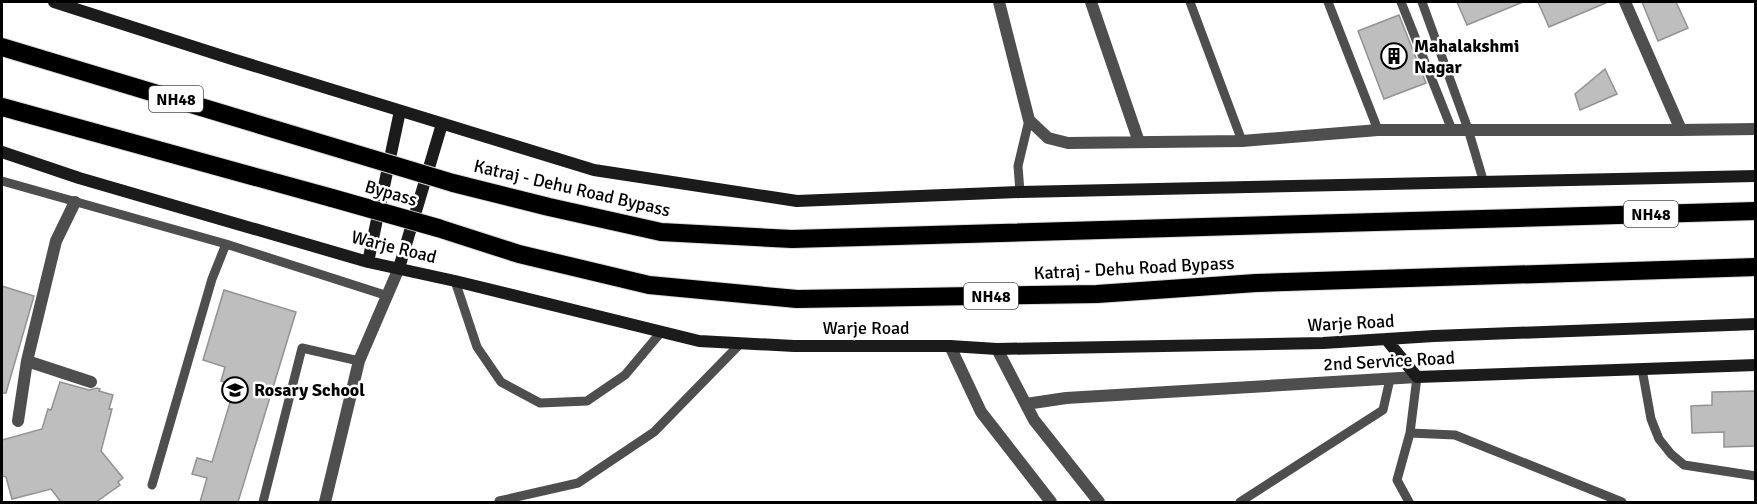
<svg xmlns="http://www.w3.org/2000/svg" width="1757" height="504" font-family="Signika,sans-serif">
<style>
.building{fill:#bebebe;stroke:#929292;stroke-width:1.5}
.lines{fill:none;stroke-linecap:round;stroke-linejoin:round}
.highway-casing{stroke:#dbdbdb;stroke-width:20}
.lane{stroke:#4e4e4e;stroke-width:9}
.street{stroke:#4e4e4e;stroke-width:12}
.secondary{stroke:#1b1b1b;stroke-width:12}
.highway{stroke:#000;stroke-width:18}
.highway-bridge-casing{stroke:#dbdbdb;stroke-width:20;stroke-linecap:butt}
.highway-bridge{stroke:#000;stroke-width:18}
.labels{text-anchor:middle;stroke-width:5;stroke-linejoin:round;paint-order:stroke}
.shield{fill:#fff;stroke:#4c4c4c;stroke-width:1.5}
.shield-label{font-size:16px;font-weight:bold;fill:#000}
.poi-label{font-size:18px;font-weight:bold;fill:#000;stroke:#fff;text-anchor:start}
.street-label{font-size:18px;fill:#000;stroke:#fff}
</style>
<rect width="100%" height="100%" fill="#fff"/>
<!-- building -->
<path class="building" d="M1457,2H1523L1467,25Z
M1538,2H1608L1549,27Z
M1642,2H1676L1688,28L1658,41Z
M1399,15L1426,83L1384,99L1358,31Z
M1605,69L1617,94L1580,110L1575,94Z
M2,286L34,296L6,393H2Z
M224,290L296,312L238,502H200L207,478L192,474L197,458L212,462L235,386L221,381L225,367L203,360Z
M60,382L89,390L97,388L100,389L99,391L113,395L109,409H112L101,451L123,478L118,482L120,485L96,502H61L51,489L12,499L6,477L2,476V440L42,429L48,409L51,410Z
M1755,391V446L1724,447V432L1692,433L1691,406L1712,405V392Z"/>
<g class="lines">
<!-- highway casing -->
<g class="highway-casing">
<path id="highway" d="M2,47L350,152
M2,107L332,198
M453,183L549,207L661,232L792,239L1756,211
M438,228L519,254L649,285L797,299L1097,294L1256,283L1756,267"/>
</g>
<!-- lane -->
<path class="lane" d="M1190,2L1242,141
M1328,2L1378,130
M1401,2L1452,130
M1422,2L1468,129L1484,183
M2,181L226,244L388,296
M1020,192L1018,166L1029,120
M455,281L477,347L501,382L540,403L587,401L625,375L662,331
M1642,369L1651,419L1659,439L1671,454L1684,465L1756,476
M1410,433L1455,435L1622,502
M152,485L212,279L226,244
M499,501L578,483L654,432L741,343
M263,502L302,348L359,361
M1240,502L1383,410L1390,379
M1409,502L1397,480L1410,433L1417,377"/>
<!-- street -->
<path class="street" d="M999,2L1029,120L1048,138L1068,143L1242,141L1378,130H1681L1756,129
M1091,2L1139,142
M1625,2L1681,130
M950,346L981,412L1051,502
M997,349L1034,420L1099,502
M27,361L91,382
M1026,404L1066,398L1417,377
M18,421L27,361L56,241L75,202
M325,502L359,361L399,268"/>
<!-- secondary -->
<path class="secondary" d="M54,2L232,59L594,170L797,201L1020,192L1756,176
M2,152L79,178L368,262L455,281L699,341L794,346H950L997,349L1323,343L1434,336L1756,324
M368,262L400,111
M399,268L442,124
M1386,339L1417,377L1756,365"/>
<!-- highway -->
<use href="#highway" class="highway"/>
<!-- highway-bridge casing -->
<g class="highway-bridge-casing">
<path id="highway-bridge" d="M350,152L453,183
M332,198L438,228"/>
</g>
<!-- highway-bridge -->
<use href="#highway-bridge" class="highway-bridge"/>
</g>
<!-- icons -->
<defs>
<g id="building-ring" transform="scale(1.35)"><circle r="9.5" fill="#fff" stroke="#000" stroke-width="1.5"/><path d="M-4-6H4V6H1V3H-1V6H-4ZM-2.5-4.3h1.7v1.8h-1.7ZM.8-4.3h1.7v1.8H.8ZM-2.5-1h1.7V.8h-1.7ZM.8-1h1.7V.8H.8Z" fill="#000"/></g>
<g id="school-ring" transform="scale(1.35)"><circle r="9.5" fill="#fff" stroke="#000" stroke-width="1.5"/><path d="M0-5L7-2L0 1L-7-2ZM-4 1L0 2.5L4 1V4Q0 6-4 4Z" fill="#000"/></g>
</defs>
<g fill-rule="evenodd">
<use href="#building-ring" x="1394" y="56"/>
<use href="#school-ring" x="235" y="390"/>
</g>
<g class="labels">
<!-- shield labels -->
<g class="shield">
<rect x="149" y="86" width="54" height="26" rx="4.5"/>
<rect x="1624" y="201" width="54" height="26" rx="4.5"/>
<rect x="964" y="283" width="54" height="26" rx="4.5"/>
</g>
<g class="shield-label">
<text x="176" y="105">NH48</text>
<text x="1651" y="220">NH48</text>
<text x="991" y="302">NH48</text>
</g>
<!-- poi labels -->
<g class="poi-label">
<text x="1414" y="52">Mahalakshmi<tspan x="1414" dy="21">Nagar</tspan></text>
<text x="254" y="396">Rosary School</text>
</g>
<!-- street labels -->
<g class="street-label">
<text transform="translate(572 188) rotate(13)" y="6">Katraj - Dehu Road Bypass</text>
<text transform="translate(391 193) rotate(16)" y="6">Bypass</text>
<text transform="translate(394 247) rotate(14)" y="6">Warje Road</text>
<text transform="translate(1134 268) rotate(-3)" y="6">Katraj - Dehu Road Bypass</text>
<text transform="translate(1351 323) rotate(-3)" y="6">Warje Road</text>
<text x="866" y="334">Warje Road</text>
<text transform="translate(1389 361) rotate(-3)" y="6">2nd Service Road</text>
</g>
</g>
<!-- border -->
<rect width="1757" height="504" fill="none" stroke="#000000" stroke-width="6"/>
</svg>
